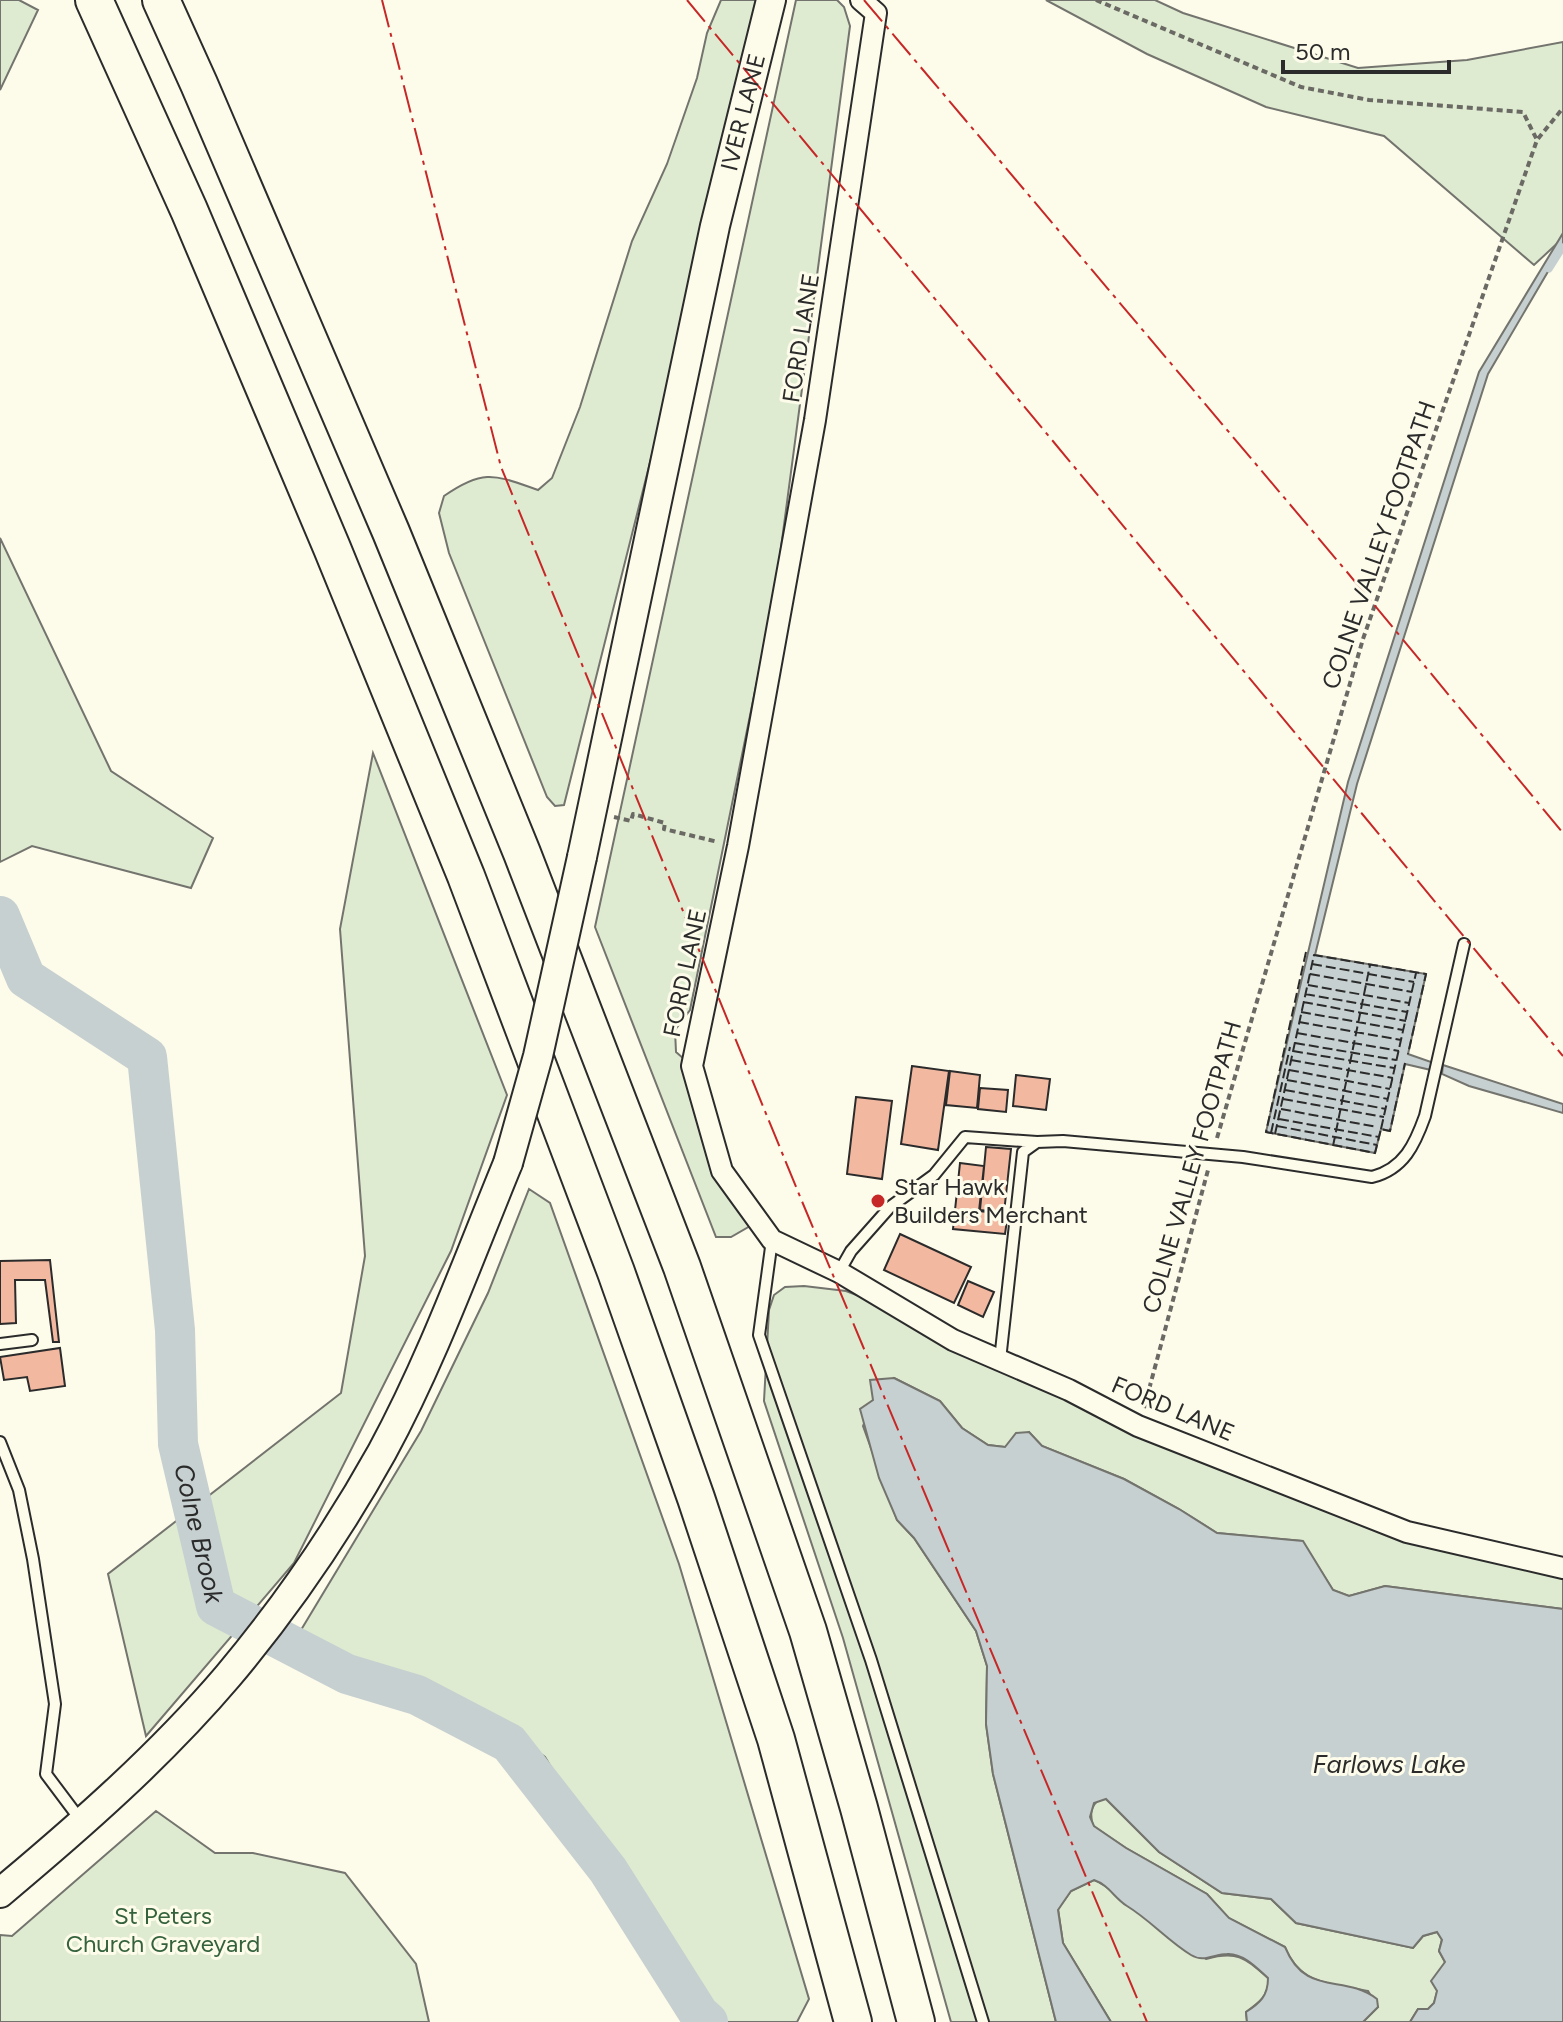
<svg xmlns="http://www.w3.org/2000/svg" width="1563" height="2022" font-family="Figtree,sans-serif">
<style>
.green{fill:#deebd1;stroke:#74746e;stroke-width:2}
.water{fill:#c7d0d0;stroke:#74746e;stroke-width:2}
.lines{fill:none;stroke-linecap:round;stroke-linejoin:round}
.stream{stroke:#c7d0d0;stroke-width:7}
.river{stroke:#c7d0d0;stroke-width:40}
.building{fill:#f2b8a0;stroke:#2b2b2b;stroke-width:2}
.service-casing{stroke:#2b2b2b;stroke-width:14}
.minor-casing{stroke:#2b2b2b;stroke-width:24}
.secondary-casing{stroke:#2b2b2b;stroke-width:32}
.motorway-casing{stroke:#2b2b2b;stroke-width:40}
.path{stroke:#6a6964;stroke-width:4;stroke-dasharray:6 4;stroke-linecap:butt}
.service{stroke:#fdfbea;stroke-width:10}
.minor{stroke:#fdfbea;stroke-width:20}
.secondary{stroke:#fdfbea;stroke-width:28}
.motorway{stroke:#fdfbea;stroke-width:36}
.secondary-bridge-casing{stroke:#2b2b2b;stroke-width:32;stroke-linecap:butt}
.secondary-bridge{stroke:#fdfbea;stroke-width:28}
.fence{stroke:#2b2b2b;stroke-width:2;stroke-dasharray:10 4;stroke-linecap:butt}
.power{stroke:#c62828;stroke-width:2;stroke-dasharray:28 6 4 6;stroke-linecap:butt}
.poi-dot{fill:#c62828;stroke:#fdfbea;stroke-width:3}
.labels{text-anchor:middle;stroke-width:6;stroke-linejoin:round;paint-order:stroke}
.street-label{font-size:24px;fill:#2b2b2b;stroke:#fdfbea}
.poi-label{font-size:24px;fill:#2b2b2b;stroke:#fdfbea;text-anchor:start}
.park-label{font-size:24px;fill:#34623c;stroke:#fdfbea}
.water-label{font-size:26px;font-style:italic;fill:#2b2b2b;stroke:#fdfbea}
</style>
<rect width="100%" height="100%" fill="#fdfbea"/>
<!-- green -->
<path class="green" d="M0,0H19L38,10L0,90Z
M721,0H760L688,311L564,805L555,806L547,797L449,553L439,513L444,496C484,468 495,475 538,490L552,478L580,407L632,241L667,164L697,78L707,33Z
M796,0H837L844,7L850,26L775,593L690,1010L675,1030L676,1052L691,1065L750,1226L731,1237H716L595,927Z
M1046,0H1155L1183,13L1358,68L1467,60L1563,42V238L1534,265L1384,136L1266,107L1147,54Z
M0,538L111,771L213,838L191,888L32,846L0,862Z
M373,753L507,1095L451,1251L294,1563L146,1736L108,1574L341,1393L365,1256L340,929Z
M529,1189L550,1203L679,1564L809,1999L797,2022H720L636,1908L545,1757L464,1699L351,1665L301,1630L421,1431L488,1293Z
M804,1286L846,1291L867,1299L924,1334L1405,1534L1563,1571V1609L1385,1586L1349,1596L1333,1590L1302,1541L1217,1533L1179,1509L1124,1479L1042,1446L1029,1432L1005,1447L988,1445L962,1428L940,1401L894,1378L873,1401L863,1426L897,1520L914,1538L976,1631L987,1666L986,1724L993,1774L1056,2022H951L843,1638L764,1401L769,1310L774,1295L785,1287Z
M1100,1799H1106L1159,1852L1222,1893L1271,1899L1296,1923L1413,1948L1423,1936L1437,1932L1442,1939L1439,1951L1445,1962L1434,2003L1428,2009H1418L1410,2022H1363L1378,2007L1368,1991C1332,1984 1300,1985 1285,1947L1228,1918L1207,1894L1126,1848L1093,1826C1090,1815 1090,1806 1100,1799Z
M156,1811L215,1853H253L345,1873L416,1964L429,2022H0V1935L12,1936Z
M1094,1880C1112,1886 1120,1903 1138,1910L1206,1959C1238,1950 1245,1958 1269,1979C1268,1996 1260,2002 1246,2012L1247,2022H1111L1063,1943L1058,1909L1071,1891Z"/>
<!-- water -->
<path class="water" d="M1563,233V246L1488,374L1357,784L1315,955L1426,974L1408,1054L1434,1063L1431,1070L1405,1064L1390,1131L1381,1129L1375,1153L1266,1132L1348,782L1479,372Z
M1443,1065L1563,1104V1113L1469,1086L1442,1074Z
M894,1378L940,1401L962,1428L988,1445L1005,1447L1016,1433L1029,1432L1042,1446L1124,1479L1179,1509L1217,1533L1303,1541L1333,1590L1349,1596L1385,1586L1563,1609V2022H1410L1418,2009H1428L1434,2003L1437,1991L1431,1981L1445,1962L1439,1951L1442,1940L1437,1932L1423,1936L1413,1948L1296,1923L1271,1899L1222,1893L1159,1852L1106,1799L1094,1803L1090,1817L1094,1826L1126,1848L1207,1894L1229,1918L1285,1947C1306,1998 1343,1973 1377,1999L1378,2007L1363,2022H1247L1246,2012C1260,2003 1268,1996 1268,1978C1257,1968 1243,1953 1227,1954C1214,1954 1204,1963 1191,1955C1168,1941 1150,1920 1127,1906C1114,1898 1109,1885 1094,1880L1071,1891L1058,1910L1063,1943L1111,2022H1056L993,1774L986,1724L987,1666L976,1631L914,1538L897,1520L879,1478L860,1409L873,1400L870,1380Z"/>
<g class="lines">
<!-- stream -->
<path class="stream" d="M1549,269L1563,247"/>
<!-- river -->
<path class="river" id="s1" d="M0,916L26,978L147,1057L175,1330L178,1444L216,1606L347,1674L417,1695L509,1743L608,1870L699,2014L708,2022"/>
</g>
<!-- building -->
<path class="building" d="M912,1066L949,1071L938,1150L901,1144Z
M950,1071L980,1075L977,1108L946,1105Z
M1016,1075L1050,1079L1046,1110L1013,1106Z
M980,1088L1008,1090L1006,1112L978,1109Z
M856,1097L892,1101L882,1179L847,1174Z
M986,1147L1011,1149L1004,1213L980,1210Z
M960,1163L984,1166L979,1211L1008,1214L1005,1234L953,1229Z
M900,1234L971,1267L954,1303L884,1270Z
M50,1260L59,1342H53L45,1280H15L16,1323L0,1324V1261Z
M968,1281L994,1292L983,1317L958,1305Z
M60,1348L65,1386L30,1391L27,1377L4,1380L0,1357Z"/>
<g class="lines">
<!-- service casing -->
<g class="service-casing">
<path id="service" d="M772,1240L759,1335L871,1660L983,2022
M839,1272L851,1251L890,1207L934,1175L965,1137L1037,1142
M0,1344L32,1340
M1000,1360L1023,1152L1037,1142L1063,1141L1243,1157L1372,1177C1404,1169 1415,1144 1425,1116L1464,944
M0,1442L19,1490L33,1559L55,1704L46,1774L82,1822"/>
</g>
<!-- minor casing -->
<g class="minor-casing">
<path id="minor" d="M861,0L876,13L815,420L738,846L692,1066L722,1171L772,1240L839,1272L953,1340L1069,1390L1138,1426L1407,1532L1563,1568"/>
</g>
<!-- secondary casing -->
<g class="secondary-casing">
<g id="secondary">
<path id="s2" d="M582,857L715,226L771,0"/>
<path d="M0,1893C80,1826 160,1756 228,1676C286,1607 338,1531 382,1452C432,1360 468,1260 508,1163"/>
</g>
</g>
<!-- motorway casing -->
<g class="motorway-casing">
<path id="motorway" d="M94,0L189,210L332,548L466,876L616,1272L696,1498L776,1739L853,2022
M161,0L199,84L391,532L522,853L682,1267L808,1631L859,1808L916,2022"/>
</g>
<!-- path -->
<path class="path" d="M1096,0L1301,87L1369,100L1523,112L1537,140
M614,817L631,821L633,814L665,823L664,829L718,842
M1217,1138L1363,639L1537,140L1563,108
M1144,1408L1208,1170"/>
<!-- service -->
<use href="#service" class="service"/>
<!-- minor -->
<use href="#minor" class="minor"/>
<!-- secondary -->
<use href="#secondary" class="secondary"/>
<!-- motorway -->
<use href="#motorway" class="motorway"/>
<!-- secondary-bridge casing -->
<g class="secondary-bridge-casing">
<path id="secondary-bridge" d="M508,1163L538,1056L582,857"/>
</g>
<!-- secondary-bridge -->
<use href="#secondary-bridge" class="secondary-bridge"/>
<!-- fence -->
<path class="fence" d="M1306,952L1266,1132L1375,1153L1381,1129L1390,1131L1405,1063
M1312,964L1414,982
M1310,974L1412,992
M1308,985L1409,1003
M1305,994L1407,1012
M1303,1002L1406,1021
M1301,1012L1403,1030
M1299,1022L1401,1040
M1297,1033L1399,1051
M1295,1043L1396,1060
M1293,1051L1394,1068
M1291,1060L1393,1078
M1289,1070L1390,1089
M1287,1080L1388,1099
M1285,1090L1386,1109
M1283,1099L1384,1117
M1281,1109L1377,1127
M1279,1119L1379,1137
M1277,1126L1377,1145
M1381,1129L1416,973
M1271,1133L1290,1047
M1275,1134L1314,955L1426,974L1408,1054
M1333,1146L1370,965"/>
<!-- power -->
<path class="power" d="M382,0L501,467L801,1199L1147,2022
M687,0L1563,1056
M864,0L1347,572L1563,833"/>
</g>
<!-- markers -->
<circle class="poi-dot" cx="878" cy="1201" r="8"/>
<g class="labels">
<!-- street labels -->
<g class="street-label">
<text dy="8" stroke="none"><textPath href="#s2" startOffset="762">IVER LANE</textPath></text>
<text transform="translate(801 338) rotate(-81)" y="8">FORD LANE</text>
<text transform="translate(1379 545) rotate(-71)" y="8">COLNE VALLEY FOOTPATH</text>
<text transform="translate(685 973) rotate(-78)" y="8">FORD LANE</text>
<text transform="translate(1192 1167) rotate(-74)" y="8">COLNE VALLEY FOOTPATH</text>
<text transform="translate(1173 1409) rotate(23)" y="8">FORD LANE</text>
</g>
<!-- poi labels -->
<g class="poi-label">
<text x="894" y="1195">Star Hawk<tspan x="894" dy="28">Builders Merchant</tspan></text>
</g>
<!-- park labels -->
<g class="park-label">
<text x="163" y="1924">St Peters<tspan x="163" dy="28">Church Graveyard</tspan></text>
</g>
<!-- water labels -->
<g class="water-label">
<text dy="9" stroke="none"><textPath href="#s1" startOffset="692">Colne Brook</textPath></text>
<text x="1389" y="1773">Farlows Lake</text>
</g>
</g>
<!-- scale -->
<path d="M1283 60v12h166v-12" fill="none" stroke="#2b2b2b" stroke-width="4"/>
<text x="1295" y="60" font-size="24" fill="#2b2b2b" stroke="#fdfbea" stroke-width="6" paint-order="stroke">50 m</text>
</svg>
